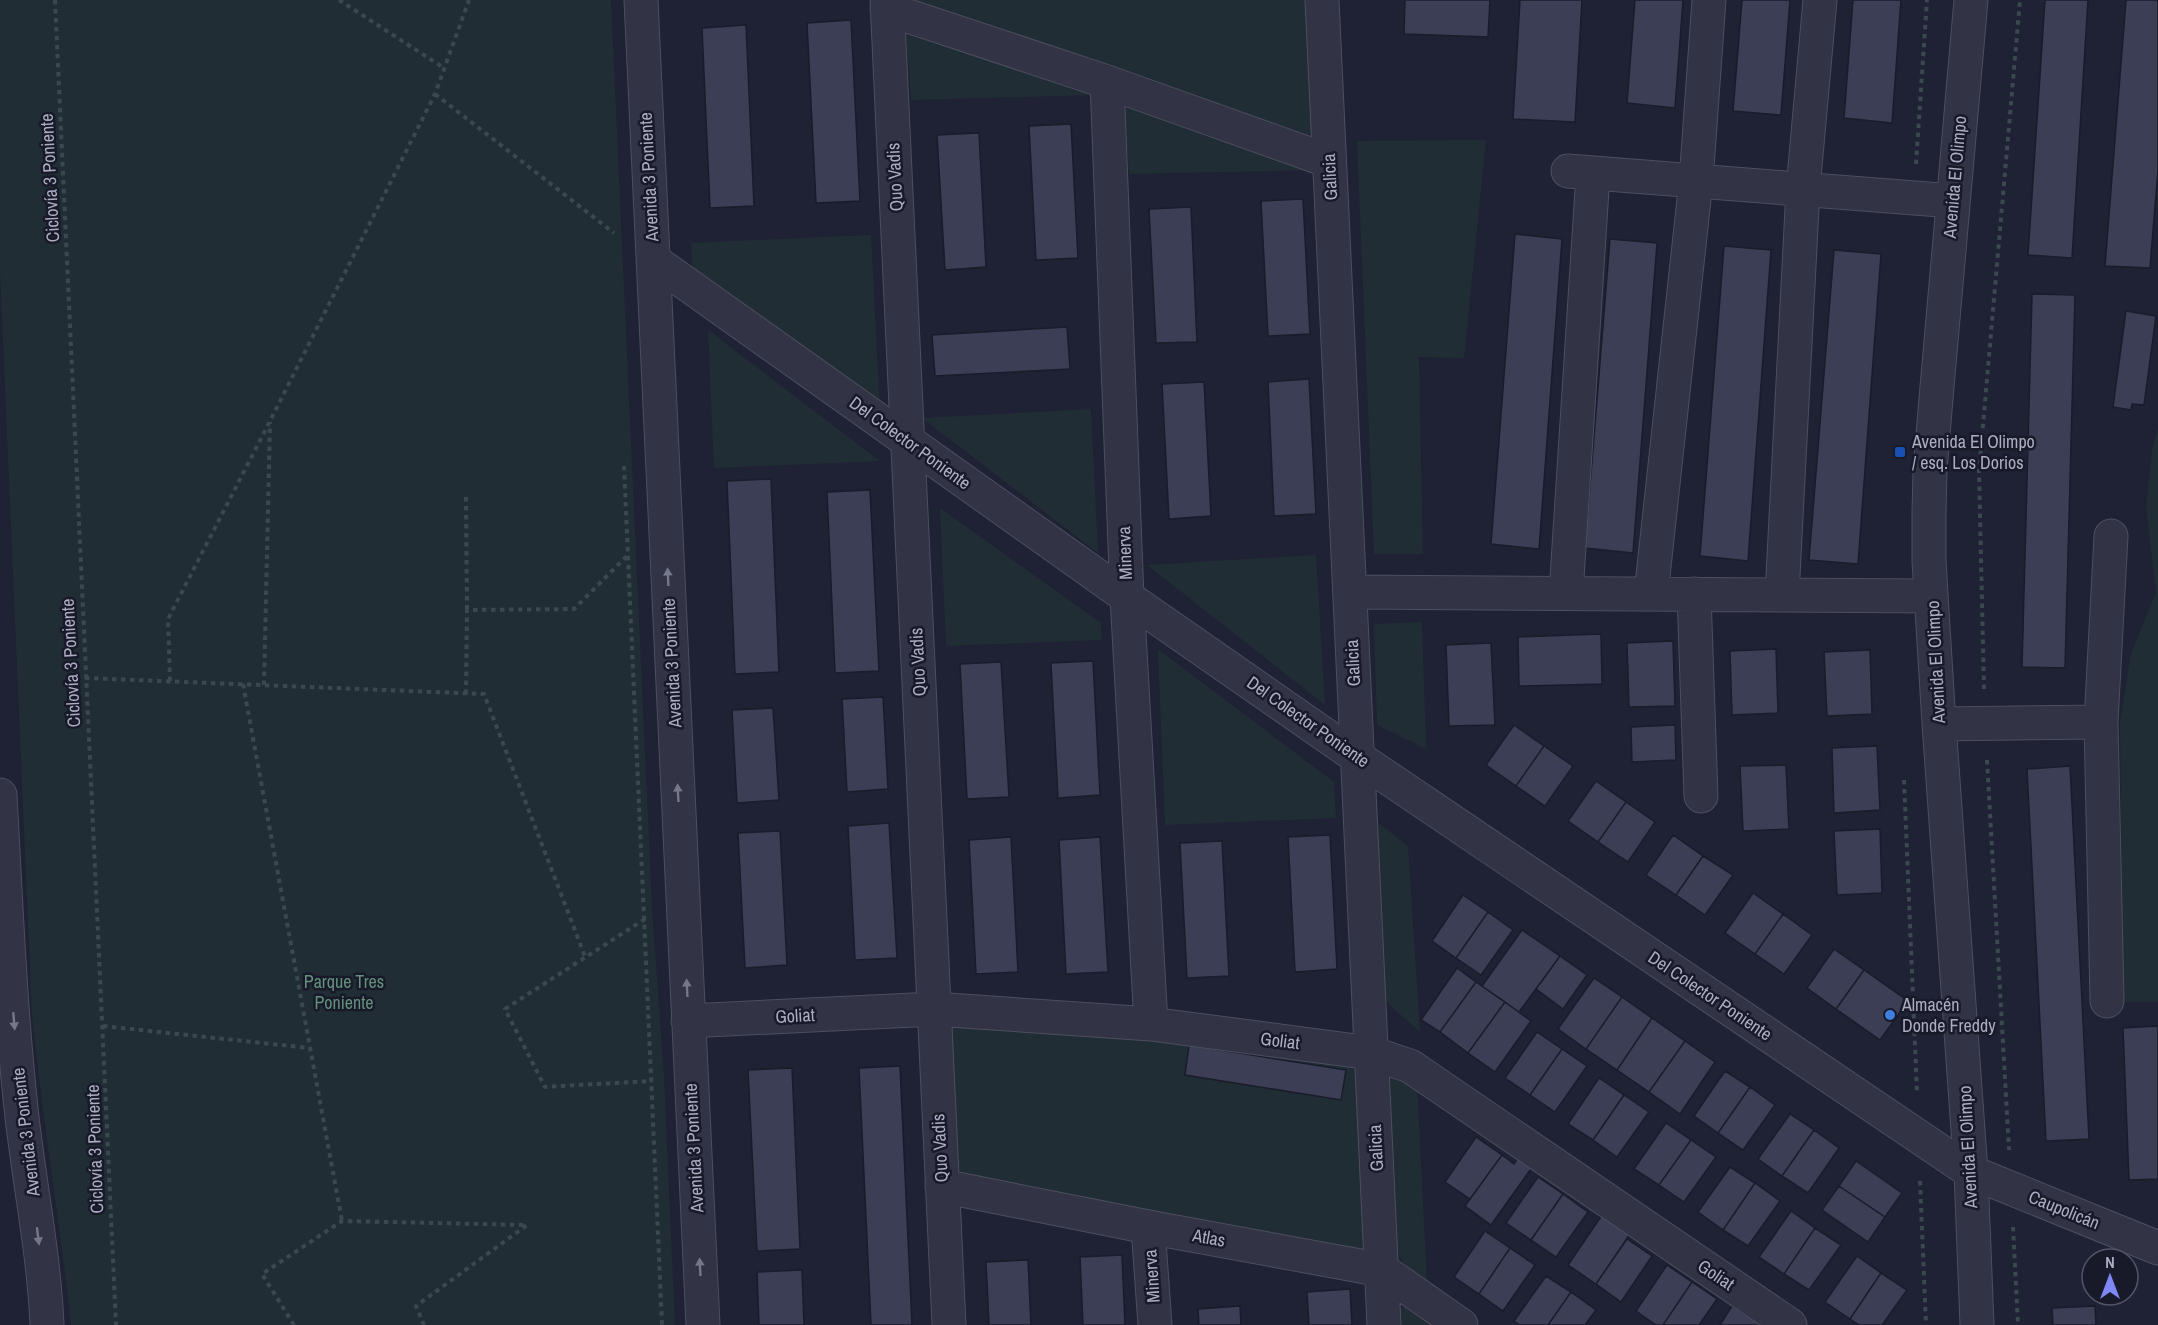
<svg xmlns="http://www.w3.org/2000/svg" width="2158" height="1325" font-family="'Archivo Narrow',sans-serif">
<style>
.green{fill:#212d35}
.building{fill:#3b3e55;stroke:#1a1c2b;stroke-width:1.5}
.lines{fill:none;stroke-linecap:round;stroke-linejoin:round}
.minor-casing{stroke:#4d4e60;stroke-width:35}
.path{stroke:#3b4850;stroke-width:4;stroke-dasharray:4.5 4.5;stroke-linecap:butt}
.minor{stroke:#323445;stroke-width:33}
.oneway{fill:#75778a}
.transit-dot{fill:#1a4fb4;stroke:#181a29;stroke-width:2}
.shop-dot{fill:#3f7fe0;stroke:#181a29;stroke-width:2}
.labels{text-anchor:middle;stroke-width:5;stroke-linejoin:round;paint-order:stroke}
.street-label{font-size:18px;fill:#acadc2;stroke:#181a29}
.poi-label{font-size:18px;fill:#acadc2;stroke:#181a29;text-anchor:start}
.park-label{font-size:18px;fill:#64917d;stroke:#181a29}
</style>
<rect width="100%" height="100%" fill="#1f2134"/>
<!-- green -->
<path class="green" d="M0,0H611L652,908L664,1077L675,1325H71C60,1221 42,1118 32,1015L0,272Z
M903,0H1319L1325,140Z
M905,23L1097,95L911,100Z
M1124,98L1316,170L1129,174Z
M1486,140L1464,358L1419,357L1423,554H1374L1357,141Z
M871,235L880,409L692,271L691,243Z
M708,330L880,461L714,468Z
M1091,409L1098,553L922,418Z
M2158,429V1002H2123L2120,722L2131,653L2156,593L2146,507L2153,444Z
M940,508L1101,623L1102,640L946,646Z
M1316,555L1325,705L1147,565Z
M1422,622L1426,749L1377,725L1374,624Z
M1158,649L1334,782L1336,818L1165,825Z
M1372,818L1408,846L1420,1032L1383,999Z
M965,1021L1359,1063L1375,1242L1357,1251L962,1177L956,1169L952,1026Z
M1391,1068L1417,1081L1427,1284L1403,1263L1394,1242L1383,1078Z
M1406,1304L1427,1318L1428,1325H1396V1313Z"/>
<!-- building -->
<path class="building" d="M1405,0H1490L1488,37L1404,34Z
M1520,0H1582L1575,122L1513,119Z
M1635,0H1683L1675,108L1627,103Z
M1742,0H1790L1781,115L1733,111Z
M1853,0H1901L1892,123L1844,118Z
M2045,0H2088L2072,258L2028,255Z
M2126,0H2158V170L2150,268L2105,266Z
M851,20L860,201L816,203L807,23Z
M746,25L754,206L710,208L702,28Z
M1071,124L1078,258L1036,260L1029,126Z
M979,133L986,267L945,270L937,135Z
M1303,199L1310,334L1268,336L1261,201Z
M1191,207L1197,342L1156,343L1149,209Z
M1515,234L1562,239L1539,549L1491,544Z
M1610,239L1657,243L1633,553L1585,548Z
M1724,246L1771,250L1748,561L1700,556Z
M1834,250L1881,254L1858,564L1809,560Z
M2032,294L2075,295L2065,668L2022,667Z
M2126,311L2156,316L2144,405L2132,404L2131,410L2113,407Z
M1067,327L1070,369L935,376L932,335Z
M1309,379L1316,514L1274,516L1268,382Z
M1204,382L1211,516L1169,519L1162,384Z
M771,479L779,672L735,674L727,481Z
M870,490L879,671L835,673L827,492Z
M1601,634L1602,684L1519,686L1518,637Z
M1673,641L1675,706L1629,707L1627,643Z
M1491,643L1495,725L1449,726L1446,645Z
M1776,649L1778,713L1732,715L1730,651Z
M1870,650L1872,714L1827,716L1824,652Z
M1093,661L1100,795L1058,798L1051,663Z
M1001,662L1009,797L967,799L960,664Z
M883,697L888,789L847,792L842,699Z
M773,708L779,800L737,803L732,710Z
M1514,725L1544,746L1516,786L1486,765Z
M1675,725L1676,760L1632,762L1631,727Z
M1544,746L1573,766L1545,806L1516,786Z
M1877,746L1880,810L1834,813L1832,748Z
M1786,765L1789,829L1743,831L1740,766Z
M2070,766L2089,1139L2046,1141L2027,769Z
M1596,781L1626,802L1598,842L1568,821Z
M1626,802L1655,822L1628,862L1598,842Z
M889,823L897,958L855,960L848,826Z
M1880,829L1882,893L1837,895L1834,831Z
M780,831L787,965L745,968L738,833Z
M1330,835L1337,969L1295,972L1288,837Z
M1673,835L1703,856L1676,895L1646,875Z
M1011,837L1018,972L976,974L969,840Z
M1100,837L1108,972L1066,974L1059,840Z
M1222,841L1229,976L1187,978L1180,843Z
M1703,856L1733,875L1705,915L1676,895Z
M1753,893L1783,914L1755,954L1725,933Z
M1463,895L1488,912L1456,958L1432,941Z
M1488,912L1513,930L1481,975L1456,958Z
M1783,914L1812,935L1784,974L1755,954Z
M1522,930L1560,956L1519,1012L1482,986Z
M1834,949L1864,970L1836,1009L1807,988Z
M1560,956L1587,975L1563,1009L1536,989Z
M1457,968L1476,982L1440,1032L1421,1020Z
M1864,970L1908,1001L1880,1040L1836,1009Z
M1594,978L1622,997L1586,1049L1558,1029Z
M1476,982L1505,1002L1468,1053L1440,1032Z
M1622,997L1652,1018L1617,1070L1586,1049Z
M1505,1002L1531,1021L1495,1072L1468,1053Z
M1652,1018L1685,1041L1649,1092L1617,1070Z
M2158,1026V1179L2129,1180L2123,1028Z
M1537,1032L1562,1049L1530,1095L1505,1078Z
M1685,1041L1715,1062L1680,1114L1649,1092Z
M1189,1045L1346,1070L1341,1100L1185,1075Z
M1562,1049L1587,1066L1555,1112L1530,1095Z
M900,1066L912,1325H871L859,1068Z
M792,1068L800,1249L757,1251L748,1070Z
M1725,1071L1750,1087L1718,1133L1694,1116Z
M1599,1078L1624,1095L1593,1140L1568,1124Z
M1750,1087L1775,1105L1743,1150L1718,1133Z
M1624,1095L1649,1112L1617,1157L1593,1140Z
M1790,1114L1814,1130L1782,1176L1758,1159Z
M1666,1123L1691,1140L1659,1185L1634,1169Z
M1814,1130L1839,1148L1808,1193L1782,1176Z
M1476,1137L1502,1155L1470,1199L1445,1182Z
M1691,1140L1716,1157L1684,1202L1659,1185Z
M1502,1155L1514,1164L1519,1156L1533,1166L1491,1225L1465,1206Z
M1856,1161L1902,1193L1885,1217L1839,1186Z
M1730,1167L1755,1183L1723,1230L1698,1212Z
M1538,1177L1563,1194L1531,1240L1506,1223Z
M1755,1183L1780,1201L1748,1246L1723,1230Z
M1839,1186L1885,1217L1868,1242L1822,1210Z
M1563,1194L1588,1212L1556,1257L1531,1240Z
M1791,1211L1815,1228L1784,1274L1759,1257Z
M1604,1212L1632,1231L1596,1284L1568,1265Z
M1815,1228L1841,1245L1809,1290L1784,1274Z
M1485,1231L1510,1248L1479,1294L1454,1277Z
M1627,1239L1652,1256L1621,1302L1596,1284Z
M1510,1248L1535,1265L1503,1311L1479,1294Z
M1122,1255L1125,1325H1083L1080,1257Z
M1857,1256L1881,1273L1850,1319L1825,1302Z
M1028,1260L1031,1325H989L986,1262Z
M1667,1265L1692,1282L1663,1325H1656L1636,1311Z
M802,1270L804,1325H759L757,1272Z
M1881,1273L1907,1290L1882,1325H1859L1850,1319Z
M1546,1276L1571,1292L1548,1325H1520L1514,1321Z
M1692,1282L1717,1299L1699,1325H1663Z
M1350,1289L1352,1325H1309L1307,1292Z
M1571,1292L1596,1310L1585,1325H1548Z
M1240,1306L1241,1325H1199L1198,1309Z
M1732,1306L1759,1324L1758,1325H1720Z
M2095,1306L2096,1325H2053L2052,1308Z"/>
<g class="lines">
<!-- minor casing -->
<g class="minor-casing">
<path id="minor" d="M641,0L703,1325
M887,0L949,1325
M1322,0L1384,1325
M1971,0L1937,387L1930,470L1929,512V561L1939,724L1971,1172L1977,1325
M887,9L1107,82L1329,161
M1107,82L1127,597L1151,1024
M1568,171L1953,201
M653,260L1127,597L1357,757L1971,1172L2158,1248
M1350,592L1931,596
M1566,593L1593,174
M1651,594L1696,181L1709,0
M1694,594L1701,796
M1782,595L1803,189L1820,0
M1939,724L2101,722
M0,795C6,903 10,1010 22,1117C30,1187 44,1255 47,1325
M2107,1001L2101,722L2111,536
M688,1021L934,1009L1151,1024L1371,1053L1410,1066L1790,1325
M942,1186L1148,1227L1382,1270L1461,1325
M1148,1227L1155,1325"/>
</g>
<!-- path -->
<path class="path" d="M55,0L116,1325
M339,0L444,68
M435,94L614,233
M1916,164L1927,0
M624,466L662,1325
M466,497L467,610
M85,678L484,694L586,959
M170,681L168,619L270,421L435,94L469,0
M243,684L342,1221
M264,685L270,422
M1984,689L1979,471L2020,0
M466,694L467,610L574,609L627,556
M1987,760L2009,1150
M1904,780L1917,1093
M645,919L505,1009L545,1087L652,1081
M103,1026L309,1048
M1920,1181L1926,1325
M2013,1227L2018,1325
M294,1325L262,1274L342,1221L527,1225L416,1306L424,1325"/>
<!-- minor -->
<use href="#minor" class="minor"/>
</g>
<!-- one-way arrows -->
<defs><path id="oneway-solid" d="M-6-.8H1V-3.2L6.5 0L1 3.2V.8H-6Z" transform="scale(1.5)"/></defs>
<g class="oneway">
<use href="#oneway-solid" transform="translate(668 577) rotate(-93)"/>
<use href="#oneway-solid" transform="translate(678 793) rotate(-93)"/>
<use href="#oneway-solid" transform="translate(687 988) rotate(-93)"/>
<use href="#oneway-solid" transform="translate(14 1021) rotate(85)"/>
<use href="#oneway-solid" transform="translate(38 1236) rotate(83)"/>
<use href="#oneway-solid" transform="translate(700 1267) rotate(-93)"/>
</g>
<!-- markers -->
<rect class="transit-dot" x="1894" y="446" width="12" height="12" rx="3"/>
<circle class="shop-dot" cx="1890" cy="1015" r="6"/>
<g class="labels">
<!-- street labels -->
<g class="street-label">
<text transform="translate(649 177) rotate(-93)" y="6">Avenida 3 Poniente</text>
<text transform="translate(895 177) rotate(-93)" y="6">Quo Vadis</text>
<text transform="translate(1330 177) rotate(-93)" y="6">Galicia</text>
<text transform="translate(1955 177) rotate(-85)" y="6">Avenida El Olimpo</text>
<text transform="translate(50 178) rotate(-93)" y="6">Ciclovía 3 Poniente</text>
<text transform="translate(910 443) rotate(36)" y="6">Del Colector Poniente</text>
<text transform="translate(1125 553) rotate(-92)" y="6">Minerva</text>
<text transform="translate(918 662) rotate(-93)" y="6">Quo Vadis</text>
<text transform="translate(1936 662) rotate(-93)" y="6">Avenida El Olimpo</text>
<text transform="translate(71 663) rotate(-93)" y="6">Ciclovía 3 Poniente</text>
<text transform="translate(672 663) rotate(-93)" y="6">Avenida 3 Poniente</text>
<text transform="translate(1353 663) rotate(-93)" y="6">Galicia</text>
<text transform="translate(1308 722) rotate(35)" y="6">Del Colector Poniente</text>
<text transform="translate(1710 996) rotate(34)" y="6">Del Colector Poniente</text>
<text transform="translate(795 1016) rotate(-3)" y="6">Goliat</text>
<text transform="translate(1280 1041) rotate(7)" y="6">Goliat</text>
<text transform="translate(26 1132) rotate(-97)" y="6">Avenida 3 Poniente</text>
<text transform="translate(1968 1147) rotate(-93)" y="6">Avenida El Olimpo</text>
<text transform="translate(694 1148) rotate(-93)" y="6">Avenida 3 Poniente</text>
<text transform="translate(940 1148) rotate(-93)" y="6">Quo Vadis</text>
<text transform="translate(1376 1148) rotate(-93)" y="6">Galicia</text>
<text transform="translate(95 1149) rotate(-92)" y="6">Ciclovía 3 Poniente</text>
<text transform="translate(2064 1210) rotate(22)" y="6">Caupolicán</text>
<text transform="translate(1209 1238) rotate(10)" y="6">Atlas</text>
<text transform="translate(1716 1275) rotate(34)" y="6">Goliat</text>
<text transform="translate(1152 1276) rotate(-94)" y="6">Minerva</text>
</g>
<!-- poi labels -->
<g class="poi-label">
<text x="1912" y="448">Avenida El Olimpo<tspan x="1912" dy="21">/ esq. Los Dorios</tspan></text>
<text x="1902" y="1011">Almacén<tspan x="1902" dy="21">Donde Freddy</tspan></text>
</g>
<!-- park labels -->
<g class="park-label">
<text x="344" y="988">Parque Tres<tspan x="344" dy="21">Poniente</tspan></text>
</g>
</g>
<!-- north arrow -->
<g transform="translate(2110 1277)"><circle r="28" fill="#181a29" stroke="#535566" stroke-width="1.5"/>
<path d="M0-4.5L10 22L0 15L-10 22Z" fill="#7e87f5"/>
<text y="-9" font-size="16" font-weight="bold" text-anchor="middle" fill="#acadc2">N</text>
</g>
</svg>
